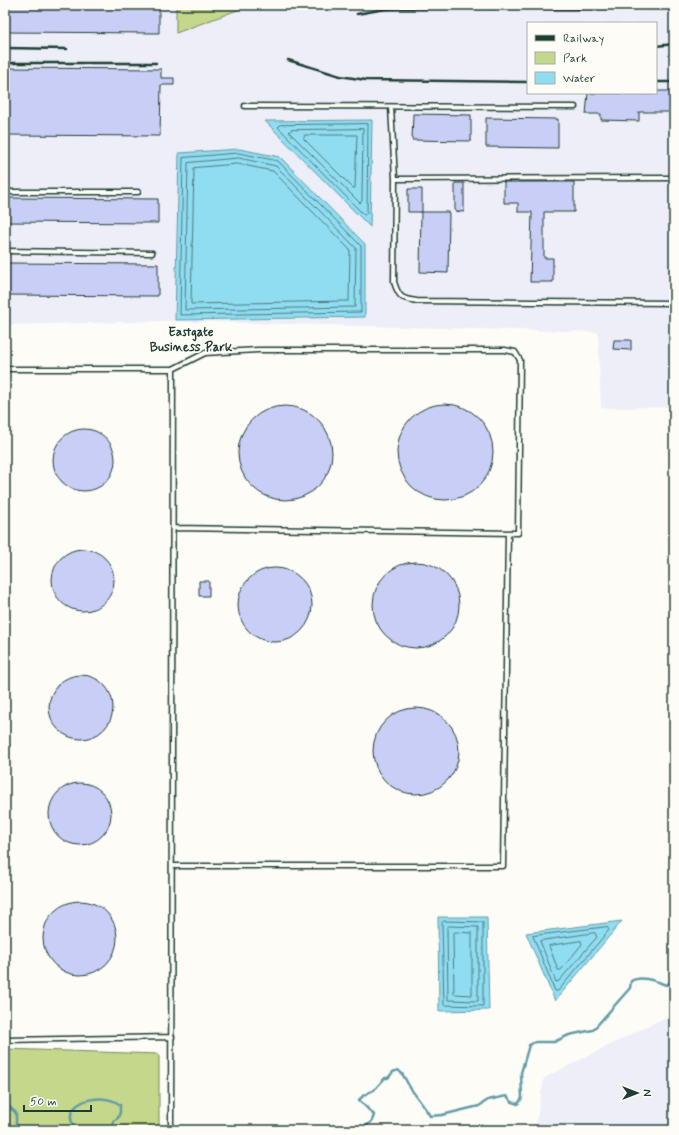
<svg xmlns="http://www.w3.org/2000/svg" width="679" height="1135" font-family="Mynerve,sans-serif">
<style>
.built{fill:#edeef7;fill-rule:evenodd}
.green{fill:#c4d78b;stroke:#728a60}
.water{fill:#90dcf1;stroke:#639ca5}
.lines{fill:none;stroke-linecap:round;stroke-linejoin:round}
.shore{stroke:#4c7d80;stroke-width:1}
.stream{stroke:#639ca5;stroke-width:2.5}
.building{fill:#c9cef6;stroke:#1f3d34}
.service-casing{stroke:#1f3d34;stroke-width:7}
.service{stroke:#fdfcf7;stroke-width:4}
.rail{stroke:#1f3d34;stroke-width:2.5}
.labels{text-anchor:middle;stroke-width:3.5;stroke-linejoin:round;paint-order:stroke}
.neighbourhood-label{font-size:13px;font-weight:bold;fill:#1f3d34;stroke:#fdfcf7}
</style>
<rect width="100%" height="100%" fill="#fdfcf7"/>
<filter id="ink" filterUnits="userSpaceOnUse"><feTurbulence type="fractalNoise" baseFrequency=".025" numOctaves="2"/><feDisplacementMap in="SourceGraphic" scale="8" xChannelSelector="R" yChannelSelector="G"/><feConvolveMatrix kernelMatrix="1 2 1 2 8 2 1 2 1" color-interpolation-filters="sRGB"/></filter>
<g filter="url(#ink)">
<!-- built -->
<path class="built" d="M5,5H176V32L251,5H674V407L601,408L598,332L166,321L5,325ZM528,23H656V93H528Z
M674,1013V1130H535L544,1078Z"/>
<!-- green -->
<path class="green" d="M176,5H251L176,33Z
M5,1049L159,1054V1130H5Z"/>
<!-- water -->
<path class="water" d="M372,120L370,227L265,121Z
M239,149L280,157L365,244V317L175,320L179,153Z
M438,917H487L489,1010L439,1011Z
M622,921L555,1001L526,933Z"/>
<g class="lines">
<!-- shore -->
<path class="shore" d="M368,124L367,213L364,215L278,127L280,125Z
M363,129L362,201L360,203L289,132L291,130Z
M305,135H357L355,188H353L304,139Z
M239,153L278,161L361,246V312L180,315L183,158Z
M239,158L276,166L356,248L355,307L185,310L188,163Z
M238,164L273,171L350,250L349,301L191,304L194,168Z
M444,921L483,922V1006L444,1005L442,923Z
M449,926L478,927V1001L448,1000L447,928Z
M607,927L609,930L558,991H555L533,936Z
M455,932L472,933V995L454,994L453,934Z
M595,933L597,937L559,981L556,982L540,941Z
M581,941L582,944L561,970H558L549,946Z"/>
<!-- stream -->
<path class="stream" d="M5,1103L16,1113V1123L19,1130
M32,1130L39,1127L45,1130
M74,1130C73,1125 70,1119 71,1115C75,1097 108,1094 120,1105V1112L118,1118L113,1121L112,1130
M362,1130L372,1121L374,1115L359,1100L364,1095L374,1090L385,1078H388L393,1072L398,1070C405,1075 406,1082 411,1089C417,1098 424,1106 430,1116L442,1115L479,1106L488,1100L507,1096L512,1102L518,1104L522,1098L521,1073L529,1045L535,1042H554L569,1035L593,1030L630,988L631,981C641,975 655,980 666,985L674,980"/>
</g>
<!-- building -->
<path class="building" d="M5,5H159V33L5,32Z
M5,68L161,69V78H174V85H161L160,136L5,135Z
M656,91H673V112H639V121L601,120V114H586L588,93L652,94L656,93Z
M413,114L471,115V141L412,140Z
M486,118L558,119V148L486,147Z
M504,182H574V212H544V258H553V282H530L532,212H518V203H504Z
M455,183H464V212L455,211Z
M408,189H422V212H408Z
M5,198L158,199V223L5,222Z
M421,212H449L448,273L420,272Z
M5,263L158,264V296L5,295Z
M614,340H631V350L613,349Z
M397 452a48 48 0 1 1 96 0a48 48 0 1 1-96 0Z
M238 453a47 47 0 1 1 94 0a47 47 0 1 1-94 0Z
M53 460a31 31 0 1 1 62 0a31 31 0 1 1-62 0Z
M52 580a31 31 0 1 1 62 0a31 31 0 1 1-62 0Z
M373 605a43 43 0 1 1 86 0a43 43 0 1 1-86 0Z
M238 605a37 37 0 1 1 74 0a37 37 0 1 1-74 0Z
M199,581H209V596H199Z
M49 707a32 32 0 1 1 64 0a32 32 0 1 1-64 0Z
M373 751a43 43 0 1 1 86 0a43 43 0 1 1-86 0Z
M49 814a31 31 0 1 1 62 0a31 31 0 1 1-62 0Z
M43 938a37 37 0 1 1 74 0a37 37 0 1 1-74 0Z"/>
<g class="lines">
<!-- service casing -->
<g class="service-casing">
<path id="service" d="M245,106L575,107
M391,107L395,179L674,178
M395,179L394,282C399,298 402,299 417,301L674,303
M5,192H138
M5,251L152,253
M5,369H173
M172,866H503L508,533
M5,1040L172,1037
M171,1130L173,369L205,353L258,350H505L515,352L520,360L518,533L173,528"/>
</g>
<!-- service -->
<use href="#service" class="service"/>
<!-- rail -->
<path class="rail" d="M357,14L385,9L408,8L674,9
M656,46L674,44
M5,48L67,49
M288,60L340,76L366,80L528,82
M5,63H156
M656,82H674"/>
</g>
</g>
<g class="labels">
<!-- neighbourhood labels -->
<g class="neighbourhood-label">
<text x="191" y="336">Eastgate<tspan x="191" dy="15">Business Park</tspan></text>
</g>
</g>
<!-- margin -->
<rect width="679" height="1135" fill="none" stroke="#fdfcf7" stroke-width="20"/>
<rect x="10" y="10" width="659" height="1115" fill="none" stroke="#1f3d34" stroke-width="1.5" filter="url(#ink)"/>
<!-- legend -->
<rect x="527" y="22" width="130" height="72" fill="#fdfcf7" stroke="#a4b0a9"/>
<rect x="535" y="35" width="20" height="6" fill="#1f3d34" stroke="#a4b0a9"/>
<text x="563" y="42" font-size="12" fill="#1f3d34">Railway</text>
<rect x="535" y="52" width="20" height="12" fill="#c4d78b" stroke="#a4b0a9"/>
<text x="563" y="62" font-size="12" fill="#1f3d34">Park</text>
<rect x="535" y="72" width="20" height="12" fill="#90dcf1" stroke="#a4b0a9"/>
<text x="563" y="82" font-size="12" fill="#1f3d34">Water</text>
<!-- north arrow -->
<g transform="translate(637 1093) rotate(90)" stroke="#fdfcf7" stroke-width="3" paint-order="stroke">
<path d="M0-3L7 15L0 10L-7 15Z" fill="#1f3d34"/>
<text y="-6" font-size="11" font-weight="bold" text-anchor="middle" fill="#1f3d34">N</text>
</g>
<!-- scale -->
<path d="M24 1105v6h67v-6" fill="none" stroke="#1f3d34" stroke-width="2"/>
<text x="30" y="1105" font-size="12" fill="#1f3d34" stroke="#fdfcf7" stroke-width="3" paint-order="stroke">50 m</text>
</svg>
